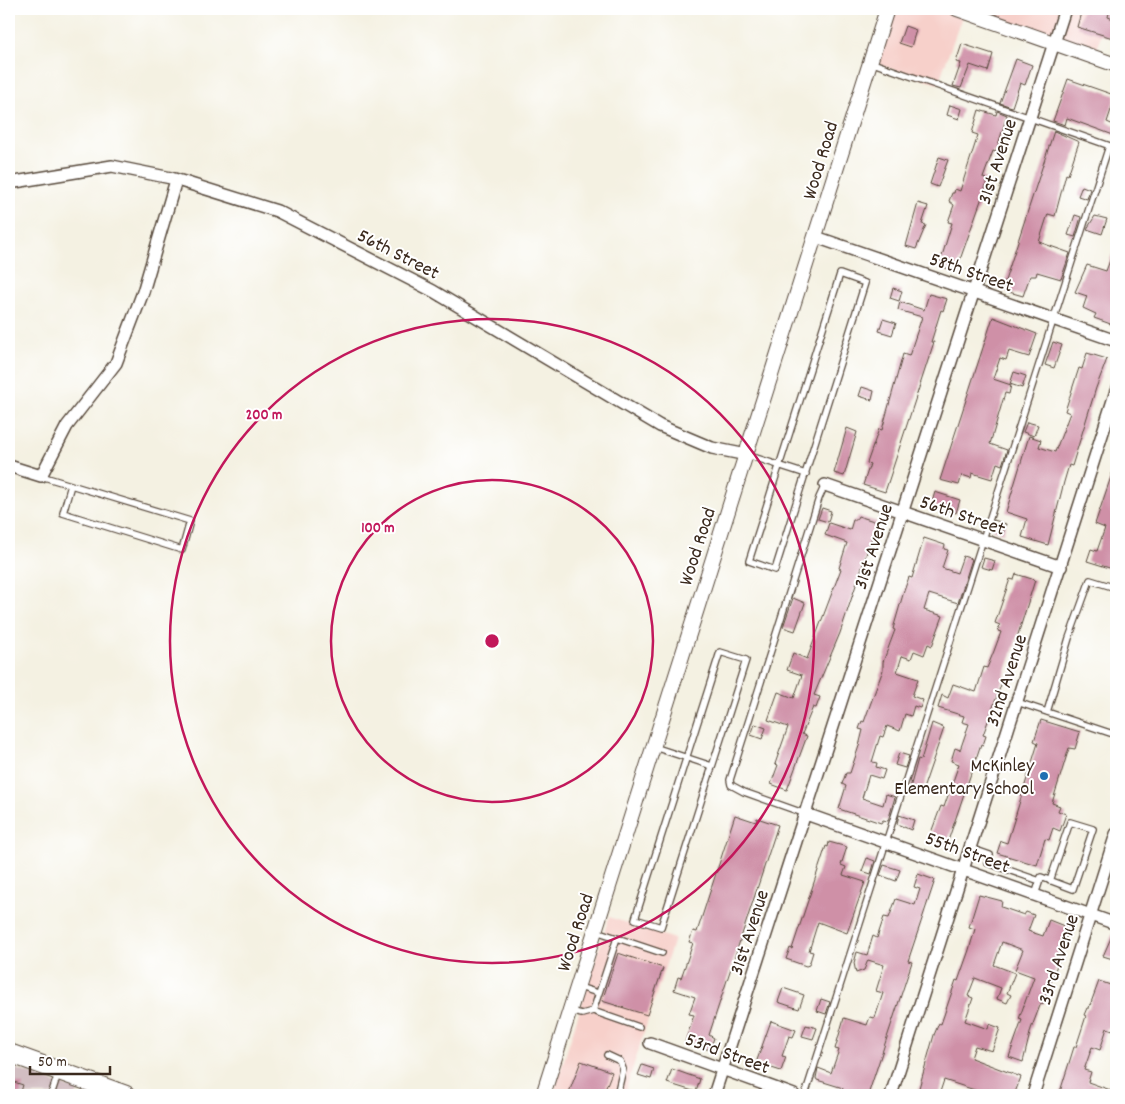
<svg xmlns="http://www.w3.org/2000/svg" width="1125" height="1104" font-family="Dekko,sans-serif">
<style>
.built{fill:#f7d0ca}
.industrial{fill:#d2bec2}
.building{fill:#cf90a7}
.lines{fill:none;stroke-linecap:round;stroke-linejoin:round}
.service-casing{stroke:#57483b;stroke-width:8}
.minor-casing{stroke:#57483b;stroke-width:14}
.tertiary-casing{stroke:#57483b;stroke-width:16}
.primary-casing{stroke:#57483b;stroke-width:20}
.service{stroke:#fff;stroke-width:5.5}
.minor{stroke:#fff;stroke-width:11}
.tertiary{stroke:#fff;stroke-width:14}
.primary{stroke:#fff;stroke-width:18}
.ring{fill:none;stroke:#c2185b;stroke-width:2.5}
.poi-dot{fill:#1f6fb2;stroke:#fff;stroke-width:2}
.labels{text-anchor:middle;stroke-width:4;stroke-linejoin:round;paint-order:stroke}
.street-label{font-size:20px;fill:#3b2a1e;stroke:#fff}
.poi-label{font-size:20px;fill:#3b2a1e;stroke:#fff;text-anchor:end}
.centre{fill:#c2185b;stroke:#fff;stroke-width:2.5}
.ring-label{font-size:15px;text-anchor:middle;font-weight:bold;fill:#c2185b;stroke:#fff;stroke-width:4;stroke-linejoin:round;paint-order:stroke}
</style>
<rect width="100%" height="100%" fill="#fff"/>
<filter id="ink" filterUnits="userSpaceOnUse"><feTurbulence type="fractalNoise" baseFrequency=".02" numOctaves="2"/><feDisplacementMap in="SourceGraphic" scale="10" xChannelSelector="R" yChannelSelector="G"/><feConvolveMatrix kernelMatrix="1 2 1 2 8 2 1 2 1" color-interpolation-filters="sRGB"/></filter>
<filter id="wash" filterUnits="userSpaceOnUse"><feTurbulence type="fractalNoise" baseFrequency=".0096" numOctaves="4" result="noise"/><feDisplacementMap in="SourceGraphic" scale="20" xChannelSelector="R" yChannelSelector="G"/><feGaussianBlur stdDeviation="1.12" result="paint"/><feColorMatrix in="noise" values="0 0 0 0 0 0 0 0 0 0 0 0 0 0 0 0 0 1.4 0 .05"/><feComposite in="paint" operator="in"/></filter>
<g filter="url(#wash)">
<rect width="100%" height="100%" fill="#f4f1e2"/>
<!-- built -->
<path class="built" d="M887,9H957L964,11L938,84L870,62Z
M997,9H1108L1094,58L993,22Z
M609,917L674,939L624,1095H553Z"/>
<!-- industrial -->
<path class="industrial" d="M9,1066L78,1091L77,1095H9Z"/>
<g id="blocks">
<!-- building -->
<path class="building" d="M1082,9H1110L1108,17L1116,20V39L1077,27Z
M905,26L916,30L911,47L899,43Z
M962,44L993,54L988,71L970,65L961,88L953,86L961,63L956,62Z
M1016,59L1032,65L1025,85L1020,83L1012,107L1000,103Z
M1068,79L1114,95L1115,98L1107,122L1116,126V136L1067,118L1065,125L1053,121Z
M950,105L962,109L959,119L947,115Z
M979,110L996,115L997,111L1007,115L996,152L993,151L983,178L986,179V186L956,271L939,266L952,223L948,222L954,205L949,201L952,193H954L955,189L960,191L978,135L972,133Z
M1054,131L1079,142L1068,175L1066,174L1055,216L1048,214L1039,242L1070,253L1061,279L1037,272L1036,276H1030L1023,296L1002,290Z
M939,157L948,160L938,187L930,184Z
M1082,186L1090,189L1087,199L1078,196Z
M918,203L928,206L922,224L926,225L916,249L906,246Z
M1075,215L1081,217L1075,237L1068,235Z
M1095,216L1107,219L1102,234L1087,229Z
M1115,247L1116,248V326L1094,318L1096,314L1083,308L1087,296L1075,292L1087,265L1106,271Z
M893,288L902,291L899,301L890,298Z
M929,294L947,299L943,311L941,310L931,342H934L885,492L863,485L870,464L867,463L879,429L882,430L903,354L909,356L922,317L898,310L900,302L924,310Z
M993,317L1037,334L1029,357L1009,351L1006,360L1000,358L993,379L1011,385L1009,394L1005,393L990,444L1007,450L1002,465L997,463L992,479L972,473L971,478L962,475L959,485L940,480Z
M883,319L896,323L892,335L879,331Z
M1053,342L1062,345L1054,368L1045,365Z
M1087,353L1107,359L1096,388L1072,466L1069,465L1064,482L1048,545L1022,537L1027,519L1006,512L1029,436L1041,440L1039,447L1055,452L1070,413L1065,411L1079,368L1082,369Z
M1014,372L1026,376L1022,388L1010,384Z
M862,387L874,391L872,400L859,396Z
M1027,422L1038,425L1034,436L1023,432Z
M847,428L857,432L844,476L834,473Z
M1115,465L1116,466V570L1087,561L1091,549L1097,551L1105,528L1095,524Z
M935,492L960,500L956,513L931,505Z
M822,508L831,511L828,522L818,519Z
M858,516L877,522L840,633L814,695L820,697L816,708L813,707L802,734L807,736L787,790L771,784L778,765L775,764L788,727L768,720L778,692L794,698L802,675L787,670L793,653L807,659L841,569L839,568L847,543L825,535L829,523L850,530L853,520H856Z
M994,520L1006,524L1003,533L992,529Z
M924,538L945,545L944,549L948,550L942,568L957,573L963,556L972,559L958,603L929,594L924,610L943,616L932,646L928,644L924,655L914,651L911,659L902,656L897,672L918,679L912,696L923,700L920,708L914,706L911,716L905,714L900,731L887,726L883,737L880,736L872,762L877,763L876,767L885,770L882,779L869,775L862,798L883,805L886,794L895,797L888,821L883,820L881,823L839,809L846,786L842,784L846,773H850L859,746L863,730L859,729L862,721L864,722L873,697L883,670V662L895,630L893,629L904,591L909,577L912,578Z
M984,558L995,561L992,570L981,567Z
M1016,574L1035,580L1011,657L983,735L986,736L983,745L981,744L947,844L929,838L941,806L944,807L959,764L951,761L955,748L960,750L969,724L962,722L964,716L938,708L942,695L948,698L953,684L976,692L984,667L987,668L994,651L1001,632L998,631L1000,625L995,623L1010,579L1014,580Z
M793,598L805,603L795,631L783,627Z
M1041,720L1080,732L1075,749L1069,748L1052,803L1060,806L1058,811L1066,814L1060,831L1053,828L1049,840L1045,839L1037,865L997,853L1001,841L1007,843L1038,743L1034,741Z
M932,723L944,728L922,792L910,788L918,759L921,760Z
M755,724L766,728L762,739L751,735Z
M899,753L909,756L905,768L895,765Z
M735,815L756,822L757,818L778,825L709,1035L714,1038L710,1049H706L685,1042L694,1015L689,1014L695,997L674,990L678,977L681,978L693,943L689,942L693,931L697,932Z
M899,815L914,820L911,830L897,824Z
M829,842L847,847L841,865L846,867L843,875L865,882L847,933L818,922L809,951L813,952L809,965L806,966L786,959L790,948L792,949L826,846L828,847Z
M867,858L875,861L871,874L862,871Z
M884,865L900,870L896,881L880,875Z
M918,874L935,880L908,961L912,962L868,1095H840L843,1088L817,1080L816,1078L818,1068L831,1073L839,1050L835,1049L844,1018L867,1025L870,1017L875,1018L883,993L876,991L884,965L868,960L864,970L856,973L854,963L857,952L867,955L873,936L877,938L884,917L889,918L896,899L915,905L920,889L914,887Z
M979,895L1002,901L1001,907L1024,915L1026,912L1034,915L1028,931L1043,936L1049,920L1069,928L1062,951L1043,1004L1041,1003L1031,1029L1023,1062L1009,1057L1022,1020L1019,1019L1034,977L1015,970L1023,950L1002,942L994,965L1015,973L1007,993L1011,995L1007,1003L997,999L1001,988L975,978L968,996L973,998L965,1021L988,1029L989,1024L1000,1028L992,1051L975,1046L971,1058L1021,1077L1014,1095H990L944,1080L939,1095H917L934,1035L939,1023L941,1024L956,980L958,981L969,950L975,929L969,927Z
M1114,931H1116V960L1103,956Z
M618,953L663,968L647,1015L602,1001Z
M1099,981L1116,987V1031L1107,1028L1100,1050L1092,1047L1084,1070L1091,1072L1088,1082L1116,1092V1095H1059L1074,1047H1076L1086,1016L1084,1015L1087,1008H1089Z
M783,988L804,995L799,1009L778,1002Z
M821,999L830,1002L826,1014L817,1011Z
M771,1021L796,1030L793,1037L789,1036L782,1056L786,1057L781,1071L756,1063Z
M806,1025L817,1028L813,1039L802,1036Z
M581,1061L612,1072L603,1095H568Z
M642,1065L654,1069L651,1079L638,1075Z
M672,1069L700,1079L696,1092L667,1083Z
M11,1081L23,1085L20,1095H9Z"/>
</g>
</g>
<g filter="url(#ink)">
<use href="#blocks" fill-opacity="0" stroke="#57483b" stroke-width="1"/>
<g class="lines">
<!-- service casing -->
<g class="service-casing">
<path id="service" d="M870,62L1116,148
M840,274L865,283L775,570L749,561Z
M747,455L806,474
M41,476L190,521L182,550L63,513L71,485
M720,652L746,660L661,927L635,919Z
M1017,702L1116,735
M1047,712L1069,638L1090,580L1116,588
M654,747L712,766
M806,814L744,792L731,785L730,780L819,498L825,485
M970,848L990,855L988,863L1040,881
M1035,895L1041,877L1073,889L1093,829L1070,822L1050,881
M596,931L662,953
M617,938L593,1011L639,1027
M579,987L598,993
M569,1011L582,1014L593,1011
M607,1055L620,1061L623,1069L617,1095
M51,1095L58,1074
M805,1095L1109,146"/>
</g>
<!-- minor casing -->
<g class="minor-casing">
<path id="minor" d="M9,183L112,166L171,178L277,211L433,291L660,426L712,448L747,455
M816,237L1116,341
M9,466L41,476L67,426L116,363L143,292L176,180
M825,485L1061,567
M806,814L1116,924
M650,1043L794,1095
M714,1095L1065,9
M891,1095L1116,391
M1033,1095L1116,834"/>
</g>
<!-- tertiary casing -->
<g class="tertiary-casing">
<path id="tertiary" d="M957,9L1116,65
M543,1095L887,9"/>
</g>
<!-- primary casing -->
<g class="primary-casing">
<path id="primary" d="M9,1053L126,1095"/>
</g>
<!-- service -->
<use href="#service" class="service"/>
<!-- minor -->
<use href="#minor" class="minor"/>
<!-- tertiary -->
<use href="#tertiary" class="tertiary"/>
<!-- primary -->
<use href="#primary" class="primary"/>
</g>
</g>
<!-- distance rings -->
<g class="ring">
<circle cx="492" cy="641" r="161"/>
<circle cx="492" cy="641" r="322"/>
</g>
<!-- markers -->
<circle class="poi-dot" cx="1044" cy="776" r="5"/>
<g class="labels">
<!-- street labels -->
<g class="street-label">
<text transform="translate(819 160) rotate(-73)" y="7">Wood Road</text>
<text transform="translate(996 161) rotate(-72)" y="7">31st Avenue</text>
<text transform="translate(399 253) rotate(27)" y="7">56th Street</text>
<text transform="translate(972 271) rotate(19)" y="7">58th Street</text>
<text transform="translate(963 514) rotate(19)" y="7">56th Street</text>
<text transform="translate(696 546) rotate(-72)" y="7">Wood Road</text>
<text transform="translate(872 546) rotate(-72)" y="7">31st Avenue</text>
<text transform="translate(1005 680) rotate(-72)" y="7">32nd Avenue</text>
<text transform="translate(968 851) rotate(20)" y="7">55th Street</text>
<text transform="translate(574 932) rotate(-72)" y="7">Wood Road</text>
<text transform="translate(748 932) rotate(-72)" y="7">31st Avenue</text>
<text transform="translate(1057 959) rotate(-72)" y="7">33rd Avenue</text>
<text transform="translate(728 1052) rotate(20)" y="7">53rd Street</text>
</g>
<!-- poi labels -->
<g class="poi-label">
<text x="1034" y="771">McKinley<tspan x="1034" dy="23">Elementary School</tspan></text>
</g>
</g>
<circle cx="492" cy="641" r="8" class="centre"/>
<g class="ring-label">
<text x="264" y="419">200 m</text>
<text x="378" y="532">100 m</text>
</g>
<!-- margin -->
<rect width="1125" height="1104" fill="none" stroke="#fff" stroke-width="30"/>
<!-- scale -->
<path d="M30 1066v8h80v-8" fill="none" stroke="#3b2a1e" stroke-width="2.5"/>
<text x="38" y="1066" font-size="15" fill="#3b2a1e" stroke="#ffffff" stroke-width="4" paint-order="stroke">50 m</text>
</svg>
